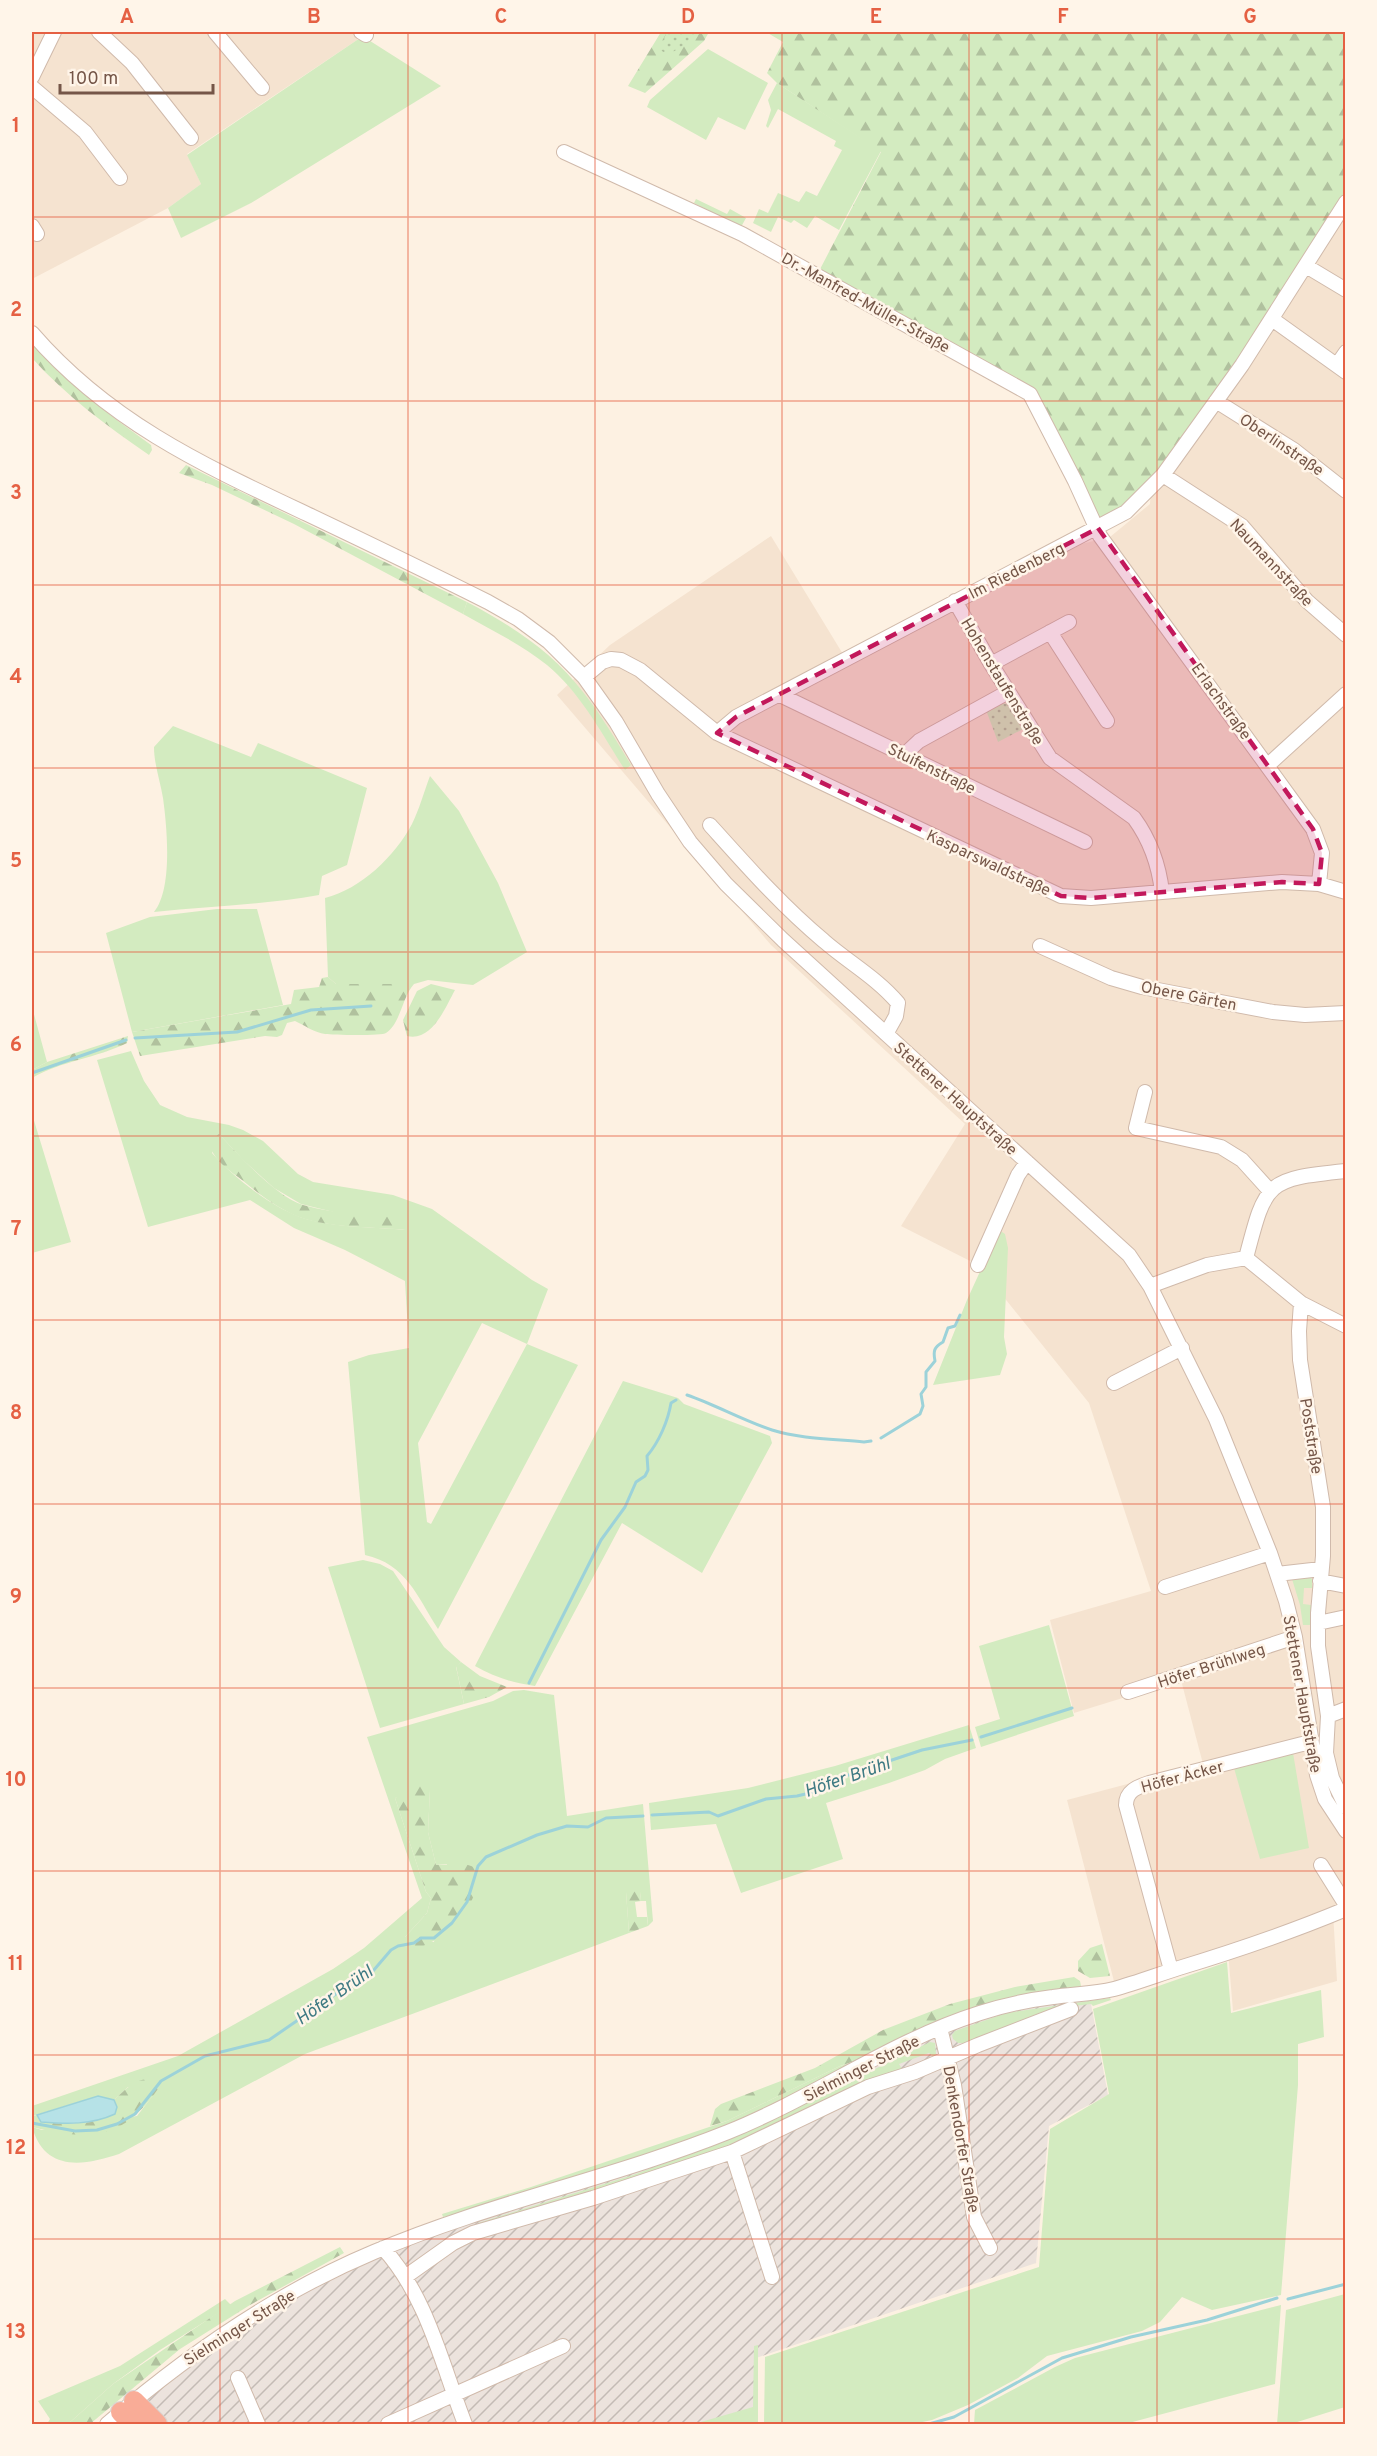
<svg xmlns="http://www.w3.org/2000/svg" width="1377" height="2456" font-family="Overpass,sans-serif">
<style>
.residential{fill:#f5e3d0}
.industrial{fill:url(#industrial-furrows)}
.green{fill:#d3ebc0;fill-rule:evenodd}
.forest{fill:url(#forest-firs)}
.park{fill:url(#park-dots)}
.water{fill:#b6e2e7;stroke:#9cd2d9;stroke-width:1.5}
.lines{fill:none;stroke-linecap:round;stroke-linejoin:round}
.stream{stroke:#9cd2d9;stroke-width:3}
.minor-casing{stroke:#d0baab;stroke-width:16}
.highway-casing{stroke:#dbd3cf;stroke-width:22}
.minor{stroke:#fff;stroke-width:14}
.highway{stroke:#f9ac97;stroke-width:20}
.marked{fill:#c2185b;fill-opacity:0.2;stroke:#c2185b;stroke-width:4.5;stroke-dasharray:12 8;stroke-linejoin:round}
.grid{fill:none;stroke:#e56043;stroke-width:1.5;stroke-opacity:0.55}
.labels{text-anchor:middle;stroke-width:5;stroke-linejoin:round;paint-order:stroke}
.street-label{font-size:16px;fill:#755648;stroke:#fff5e9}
.water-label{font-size:18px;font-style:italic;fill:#3e7a83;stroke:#fff5e9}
.neatline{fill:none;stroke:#e56043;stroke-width:2}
.grid-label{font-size:20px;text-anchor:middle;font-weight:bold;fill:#e56043}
</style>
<defs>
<pattern id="industrial-furrows" width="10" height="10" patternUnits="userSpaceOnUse" patternTransform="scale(1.5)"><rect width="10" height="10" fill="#ece3dd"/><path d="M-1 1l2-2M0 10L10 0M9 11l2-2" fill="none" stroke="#c4bbb5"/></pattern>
<pattern id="forest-firs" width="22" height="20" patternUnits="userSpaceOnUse" patternTransform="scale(1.5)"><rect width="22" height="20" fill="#d3ebc0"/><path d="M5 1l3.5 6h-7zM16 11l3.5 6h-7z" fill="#b0c19e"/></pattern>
<pattern id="park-dots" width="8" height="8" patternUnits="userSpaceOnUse" patternTransform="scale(1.5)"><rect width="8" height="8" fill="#d3ebc0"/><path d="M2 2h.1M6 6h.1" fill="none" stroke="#b0c19e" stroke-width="1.8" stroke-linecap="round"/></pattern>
</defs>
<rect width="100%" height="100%" fill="#fdf1e2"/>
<!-- residential -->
<path class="residential" d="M32,32H365L357,40L187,154L201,184L168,208L32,279Z
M1345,202L1346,1907L1333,1912L1337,1981L1233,2011L1228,1951L1116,1989L1067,1800L1203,1764L1181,1680L1074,1713L1050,1620L1151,1591L1089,1403L978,1265L901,1226L965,1124L771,945L557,695L610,645L771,536L849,664L1081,544L1110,537L1150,504L1151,489Z"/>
<!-- industrial -->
<path class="industrial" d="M1089,1993L1108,2095L1049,2126L1036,2263L756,2358V2408L700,2424H157L134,2401L329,2272L615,2172L940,2028Z"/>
<!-- green -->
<path class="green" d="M367,39L441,86L251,203L181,238L168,208L201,184L187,155L357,40Z
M708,49L768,83L745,130L718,117L706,140L647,107L650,100Z
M777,83L881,151L839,230L815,216L807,228L794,220L791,223L778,217L771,232L753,223L759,209L768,213L778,193L799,202L806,191L817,196L842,150L834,146L836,141L778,109L768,128L766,126L771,110L768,100Z
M696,199L727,214L730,209L746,218L741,227L694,203Z
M467,602C511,625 553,652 583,692C601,715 616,740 631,765L625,770C602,734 580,692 547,665C521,644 491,630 463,614Z
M173,726L251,757L258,743L367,788L347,865L322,876L319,895C264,905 209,906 154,912C173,889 167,827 163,798C160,780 154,764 154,747Z
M430,776L459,811L498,883L527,952L473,985L428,980L414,984H336L328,977L325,898C361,889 395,856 412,824C419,810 424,792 430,776Z
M217,909H257L283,1005L132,1032L106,933L150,917Z
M32,1007L47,1062L32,1070Z
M131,1051L144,1081L160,1105L187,1117L229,1125L243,1130L263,1141L298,1174L313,1182L393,1195L432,1209L532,1280L548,1289L527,1344L578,1365L438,1629C417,1596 406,1564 365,1555L348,1362L369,1355L409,1348L405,1281L345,1250L294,1228L250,1200L148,1227L97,1060ZM219,1134L244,1161L274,1188L301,1204L407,1230C375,1227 338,1228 306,1219C275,1210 234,1178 212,1153ZM482,1323L527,1344L431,1524L427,1522L418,1443Z
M32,1114L71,1242L32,1253Z
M999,1230L1005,1234L1008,1248L1004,1337L1007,1354L1000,1375L933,1385L967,1300Z
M623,1381L678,1398L684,1404L770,1436L772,1443L702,1573L622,1523L535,1686C512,1683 495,1677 475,1666Z
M363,1560L380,1564L393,1571L444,1647L461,1662L456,1667L464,1704L380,1728L328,1567Z
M1308,1575L1312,1579V1588H1304L1303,1604L1311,1605V1625H1303L1300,1605L1292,1579Z
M1049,1625L1074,1716L981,1747L975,1727L1000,1719L979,1646Z
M524,1690L554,1695L567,1816L643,1804L653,1921L648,1926L646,1901H641L640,1892H626L629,1933L305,2054L119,2154C83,2166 45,2172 32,2127L42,2130L137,2116L158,2089L157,2085L128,2087L114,2100L98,2096L32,2116V2106L178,2056L333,1969L364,1948L422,1898L367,1737L493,1701L513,1691ZM430,1790L428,1832L436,1865L447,1864L434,1942L405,1937L427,1913L431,1898L426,1892L395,1798Z
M969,1725L976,1748L945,1759L925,1770L889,1783L826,1803L843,1859L741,1893L716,1824L651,1830L649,1803L748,1788L835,1766Z
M1293,1753L1309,1848L1260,1859L1234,1768Z
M1227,1962L1231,2013L1321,1990L1324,2037L1298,2044V2085L1281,2295L1212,2310L1182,2297L1160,2322L1142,2331L1047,2356L1018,2378L968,2405L932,2420L913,2424H764L765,2357L1039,2267L1050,2129L1109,2094L1093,2009Z
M1110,1998L1111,2000L1093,2006L1091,2004L1065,2007L966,2043H958L953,2039L952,2035L955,2031L1006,2013Z
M930,2042L935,2043L936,2054L934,2057L929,2053L899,2064L902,2069L877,2077L729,2147L479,2227L478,2223L633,2175L713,2145L787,2112Z
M865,2059L794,2096L687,2143L487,2207L443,2217L442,2214L531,2187L727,2121L840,2066Z
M1345,2294V2407L1291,2424H1277L1286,2310Z
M225,2299L231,2305L160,2350L113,2384L68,2424H47L50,2419L38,2401L120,2366Z
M1281,2305L1275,2384L1125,2424H974L975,2410L1055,2367L1075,2358Z
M758,2345V2424H694L753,2407L754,2346Z"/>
<!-- forest -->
<path class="forest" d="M661,32H709L704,41L645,93L628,86Z
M766,32H1345V202L1163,475L1098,528L1030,394L817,275L881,152L777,83L767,73L783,42Z
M32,344C67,383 108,414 151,445L152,450L149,455C107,426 66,396 32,358Z
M186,465L467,602L463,614L294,524L212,485L179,473Z
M328,977L336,984H414C402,997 401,1023 386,1033C383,1036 332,1035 325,1034C315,1033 304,1025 295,1021L287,1023L282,1035L277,1037L265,1036L140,1056L132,1032L291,1004L294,990L319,987L322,978Z
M431,984L455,990C445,1008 432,1042 407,1036L403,1020L417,991Z
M128,1036L127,1043C97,1058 61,1061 32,1078V1070L47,1062Z
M219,1134C239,1155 275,1196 303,1205C337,1215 376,1215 412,1219L408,1230C376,1227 335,1228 305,1219C283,1212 260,1195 242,1180C230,1171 216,1162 210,1147L213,1138Z
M461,1662L480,1676L507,1687L489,1697L464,1704L456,1666Z
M427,1782L430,1790L428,1832L436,1865L465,1864L483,1870C468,1917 458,1932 412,1951L405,1937L427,1913L431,1898L426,1892L395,1798Z
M635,1889L640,1892L641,1901L635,1902L637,1917H647L648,1926L629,1933L626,1892Z
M1102,1944L1110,1976L1090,1978L1078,1971V1961L1090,1948Z
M1074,1977L1080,1981L1082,1991L1059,1992L840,2066L727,2121L710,2126L715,2109L721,2104L815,2068L883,2030L950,2004L1015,1987Z
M331,1980H338L342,1986L340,1990L301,2017L294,2005V2000Z
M148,2079L157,2085L158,2089C121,2141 90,2141 32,2127V2116L37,2115L41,2122L66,2124L91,2122L117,2107L114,2100C125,2090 133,2080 148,2079Z
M340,2247L344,2253L250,2305L180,2349L90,2424H68L113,2384L235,2301Z"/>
<!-- park -->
<path class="park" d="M667,32H699L697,37L668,55L659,49Z
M1000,703L1008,704L1023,729L998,742L986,710Z"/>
<!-- water -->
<path class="water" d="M98,2096L114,2100L117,2107L115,2114C91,2125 67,2124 41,2122L37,2115Z"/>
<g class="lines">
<!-- stream -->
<path class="stream" d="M135,1038L237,1032L311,1010L371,1006
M32,1073L126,1040
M687,1395C716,1405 742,1420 772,1430C801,1439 834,1439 864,1442L871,1441
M881,1438L920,1414L923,1406L921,1394L926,1387V1372L935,1361C933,1351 934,1347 943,1342L948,1328L955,1326L960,1315
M529,1683L601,1540L625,1507L636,1482L645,1476L648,1470L647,1456C659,1442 668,1421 671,1403L676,1400
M981,1737L1072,1708
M652,1815L709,1812L718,1816L766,1799L797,1796L814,1792L839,1777L853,1774L863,1775L879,1770L889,1761L922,1750L972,1740
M32,2123L75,2131L97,2130L117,2124L135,2114L161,2081L205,2056L269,2040L343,1989L353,1986L373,1971L391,1950L398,1946L414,1943L421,1938H434L452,1923L467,1902L478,1866L486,1857L537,1835L567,1826L588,1827L606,1818L643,1816
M1288,2299L1346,2284
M929,2424L954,2417L1062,2358L1131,2337L1207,2320L1277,2298"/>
<!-- minor casing -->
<g class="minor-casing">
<path id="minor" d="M99,32L132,63L191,138
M215,32L262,88
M361,32L366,35
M32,77L54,32
M32,87L85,132L120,178
M564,152L742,234L1030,394L1075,481L1100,536L1313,829L1322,853L1319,884
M32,226L37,234
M1306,266L1346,290
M1272,319L1346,372
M32,333C109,422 203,465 307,514C368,543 428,572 488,602L518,619L549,642L584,677L616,722L658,794L690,842L726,884L783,940L1129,1255L1150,1286L1216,1419L1270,1553L1286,1601L1295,1637L1317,1775L1325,1799L1346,1831
M1337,365L1346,352
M1216,401L1294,450L1346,491
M1163,475L1242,526L1307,601L1346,635
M955,601L991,664L1050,758L1134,818C1150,840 1159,865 1162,892
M1050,632L1107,721
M991,664L1069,622
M584,677L602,662L611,659L621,660L640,670L717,733L1061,896L1091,898L1282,882L1319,884L1346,892
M780,695L1085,842
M717,733L736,717L1126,512L1163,475L1242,365L1346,202
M904,755L919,741L1008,692
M1268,765L1346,694
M710,825C746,865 782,906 824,941C848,962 877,978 898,1003L896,1016L886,1034
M1040,946L1111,978L1142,987L1273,1012L1305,1015L1346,1013
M1145,1092L1136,1128L1221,1147L1242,1160L1270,1191
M1246,1258L1301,1303L1346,1326
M978,1265L1018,1175L1027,1162
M1150,1286L1207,1265L1246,1258C1266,1181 1266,1179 1346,1171
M1301,1303L1299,1331L1300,1360L1323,1507V1556L1318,1613V1646L1328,1716L1326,1753L1332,1778L1346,1807
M1114,1383L1182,1348
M1277,1574L1321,1569
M1320,1581L1346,1586
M1165,1587L1270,1553
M1318,1623L1346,1617
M1128,1692L1295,1637
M1328,1716L1346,1709
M1321,1865L1346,1905
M1171,1970L1126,1805C1126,1791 1137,1787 1149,1783L1310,1742
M940,2028L954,2085L974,2217L990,2248
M732,2152L772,2277
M383,2248C427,2296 442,2365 465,2424
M405,2277L453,2243L473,2233L593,2198L732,2152L868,2087L915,2072L978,2045L1071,2009
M238,2378L258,2424
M107,2424C187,2355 276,2293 374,2252C489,2203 613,2178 728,2132C815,2097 891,2041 980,2013C1004,2005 1029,2000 1053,1997C1073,1994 1094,1994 1114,1989C1136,1983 1157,1975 1179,1968C1235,1951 1291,1932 1346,1909
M388,2424L563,2346"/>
</g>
<!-- highway casing -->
<g class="highway-casing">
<path id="highway" d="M134,2401L157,2424
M121,2412L133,2424"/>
</g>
<!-- minor -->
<use href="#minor" class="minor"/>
<!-- highway -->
<use href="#highway" class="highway"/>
</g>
<!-- marked area -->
<path class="marked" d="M1098,528L1313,829L1322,853L1319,884L1282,882L1091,898L1061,896L717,733L736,717Z"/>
<!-- grid -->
<path class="grid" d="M220,32V2424M408,32V2424M595,32V2424M782,32V2424M969,32V2424M1157,32V2424M32,217H1346M32,401H1346M32,585H1346M32,768H1346M32,952H1346M32,1136H1346M32,1320H1346M32,1504H1346M32,1688H1346M32,1871H1346M32,2055H1346M32,2239H1346"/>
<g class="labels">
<!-- street labels -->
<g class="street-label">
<text transform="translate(866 302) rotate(29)" y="6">Dr.-Manfred-Müller-Straße</text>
<text transform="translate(1282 444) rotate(34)" y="6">Oberlinstraße</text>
<text transform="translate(1272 562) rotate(47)" y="6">Naumannstraße</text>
<text transform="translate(1016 570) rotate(-27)" y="6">Im Riedenberg</text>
<text transform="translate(1003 681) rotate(59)" y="6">Hohenstaufenstraße</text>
<text transform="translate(1222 701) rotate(54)" y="6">Erlachstraße</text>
<text transform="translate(932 768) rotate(26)" y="6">Stuifenstraße</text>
<text transform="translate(989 862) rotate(25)" y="6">Kasparswaldstraße</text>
<text transform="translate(1189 995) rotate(11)" y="6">Obere Gärten</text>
<text transform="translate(956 1098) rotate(42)" y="6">Stettener Hauptstraße</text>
<text transform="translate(1312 1436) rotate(81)" y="6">Poststraße</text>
<text transform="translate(1211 1665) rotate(-18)" y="6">Höfer Brühlweg</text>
<text transform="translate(1303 1694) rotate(80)" y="6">Stettener Hauptstraße</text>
<text transform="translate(1182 1776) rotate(-15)" y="6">Höfer Äcker</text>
<text transform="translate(861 2068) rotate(-27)" y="6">Sielminger Straße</text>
<text transform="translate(962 2139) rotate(80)" y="6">Denkendorfer Straße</text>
<text transform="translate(239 2327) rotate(-32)" y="6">Sielminger Straße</text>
</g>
<!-- water labels -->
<g class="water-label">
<text transform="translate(847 1777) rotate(-19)" y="6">Höfer Brühl</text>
<text transform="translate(334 1995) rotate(-35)" y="6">Höfer Brühl</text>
</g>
</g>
<!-- border -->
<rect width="1377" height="2456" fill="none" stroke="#fff5e9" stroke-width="66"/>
<!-- scale -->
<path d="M60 84v9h153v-9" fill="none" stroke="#755648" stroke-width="3"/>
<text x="69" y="84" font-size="18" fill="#755648" stroke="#fff5e9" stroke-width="4.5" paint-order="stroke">100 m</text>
<rect x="33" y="33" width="1311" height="2390" class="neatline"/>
<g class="grid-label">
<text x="127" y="23">A</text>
<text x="314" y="23">B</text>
<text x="501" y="23">C</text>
<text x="688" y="23">D</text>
<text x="876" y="23">E</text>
<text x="1063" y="23">F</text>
<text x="1250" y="23">G</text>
<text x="16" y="132">1</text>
<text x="16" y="316">2</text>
<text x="16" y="499">3</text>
<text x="16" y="683">4</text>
<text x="16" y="867">5</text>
<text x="16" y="1051">6</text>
<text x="16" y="1235">7</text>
<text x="16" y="1419">8</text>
<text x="16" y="1603">9</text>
<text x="16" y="1786">10</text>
<text x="16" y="1970">11</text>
<text x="16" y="2154">12</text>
<text x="16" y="2338">13</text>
</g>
</svg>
